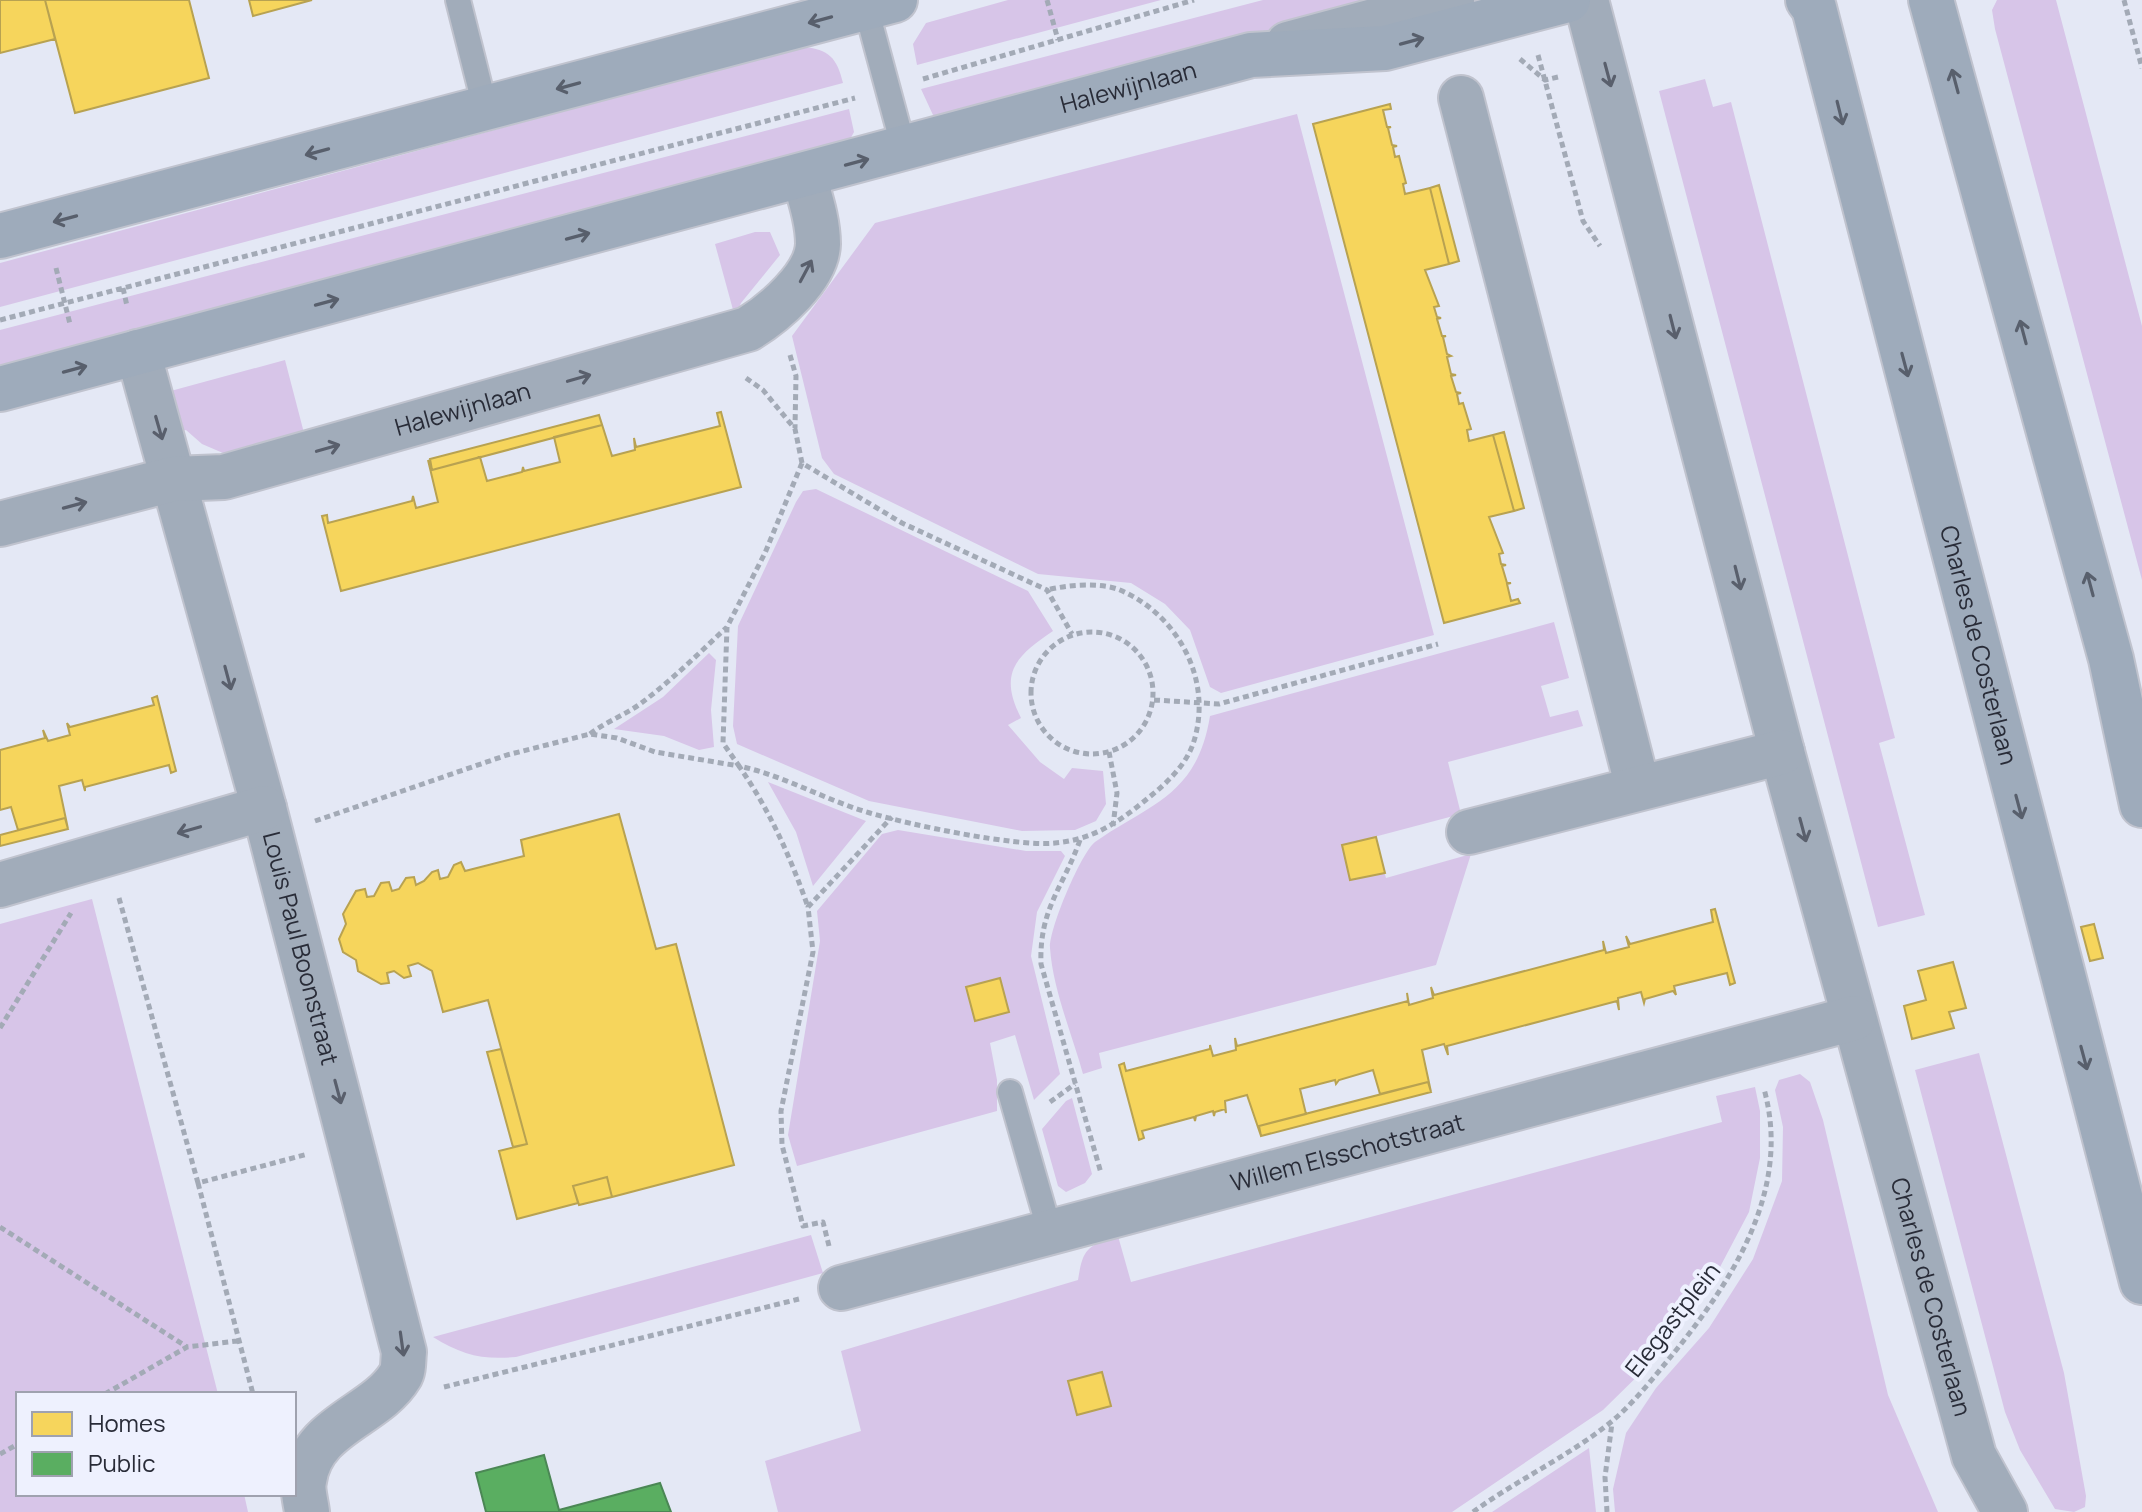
<svg xmlns="http://www.w3.org/2000/svg" width="2142" height="1512" font-family="Manrope,sans-serif">
<style>
.green{fill:#d7c5e8}
.homes{fill:#f6d55c;stroke:#b8a251;stroke-width:2}
.public{fill:#5aae61;stroke:#4b8755;stroke-width:2}
.lines{fill:none;stroke-linecap:round;stroke-linejoin:round}
.service-casing{stroke:#c0c3ce;stroke-width:28}
.minor-casing{stroke:#c0c3ce;stroke-width:48}
.secondary-casing{stroke:#c0c3ce;stroke-width:48}
.path{stroke:#a3aab6;stroke-width:5;stroke-dasharray:6 4;stroke-linecap:butt}
.service{stroke:#a1acba;stroke-width:24}
.minor{stroke:#a1acba;stroke-width:44}
.secondary{stroke:#9eabbb;stroke-width:44}
.oneway{stroke:#585f6c}
.oneway2{stroke:#595f6c}
.labels{text-anchor:middle;stroke-width:8;stroke-linejoin:round;paint-order:stroke}
.street-label{font-size:24px;fill:#292c38;stroke:#eef1fe}
</style>
<rect width="100%" height="100%" fill="#e4e8f5"/>
<!-- green -->
<path class="green" d="M1008,0H1161L917,65L913,44L926,23Z
M1263,0H1408L943,120L933,115L921,89Z
M1997,0H2056L2142,326V580L1995,29L1992,10Z
M803,47C829,49 837,58 843,83L0,307V263Z
M1705,79L1713,107L1731,102L1895,738L1879,743L1925,915L1878,927L1659,91Z
M849,109L854,132L848,143L0,367V330Z
M1297,114L1434,635L1221,693L1210,687L1190,630L1165,604L1131,583L1038,574L834,474L822,458L792,336L875,223Z
M755,232H770L780,255L741,303L735,317L715,244Z
M285,360L304,433L230,456L202,444L186,430L177,432L167,392Z
M816,489L1028,591L1053,631C1016,656 998,673 1021,718L1008,725L1040,762L1064,779L1072,768L1103,771L1106,804L1096,821L1075,830L1022,831L869,801L737,744L733,726L738,626L796,502L803,491Z
M1554,622L1569,678L1541,686L1550,717L1578,710L1583,726L1448,762L1461,814L1374,837L1386,878L1471,854L1436,965L1099,1053L1102,1068L1083,1074C1072,1034 1053,990 1050,948C1049,929 1081,853 1095,842C1151,803 1197,796 1210,716Z
M709,653L716,660L711,710L714,747L699,750L664,736L614,729L663,697Z
M768,782L866,821L813,886L796,832Z
M898,830L1026,851H1061L1065,856L1037,912L1031,956L1060,1074L1034,1100L1015,1035L990,1043L997,1080V1111L797,1166L788,1135L820,941L817,911L882,834Z
M92,899L218,1394H18V1494H244L248,1512H0V924Z
M1979,1053L2064,1373L2086,1496L2085,1507L2074,1512L2055,1509L2020,1450L2005,1412L1915,1070Z
M1800,1074L1810,1082L1823,1120L1888,1395L1938,1512H1615L1613,1489L1626,1433L1656,1388L1709,1328L1753,1259L1782,1181L1783,1127L1775,1090L1779,1080Z
M1755,1087L1760,1111V1158L1749,1212L1710,1286L1657,1357L1603,1410L1452,1512H778L765,1461L861,1431L841,1351L1078,1280C1083,1248 1087,1246 1118,1236L1131,1282L1722,1122L1716,1096Z
M1072,1098L1092,1174L1085,1183L1066,1192L1058,1186L1042,1129L1066,1101Z
M811,1235L823,1273L516,1357C482,1360 462,1355 433,1337Z
M1589,1448L1596,1512H1492Z"/>
<!-- homes -->
<path class="homes" d="M0,0H45L55,39L0,53Z
M45,0H189L209,78L75,113Z
M249,0H312L253,16Z
M1390,104L1391,109L1383,110L1387,127H1391L1388,128L1392,145L1397,146L1393,147L1395,157L1399,156L1406,183L1403,184L1405,194L1430,188L1449,264L1425,270L1439,306L1434,307L1437,317L1441,318L1437,319L1442,336H1446L1443,337L1447,354L1451,356L1447,357L1451,374L1456,375L1451,376L1456,392L1461,393L1457,394L1459,404L1463,403L1471,429L1467,430L1469,441L1493,435L1514,511L1489,517L1503,553L1499,554L1501,564L1506,565L1502,566L1507,583H1511L1507,584L1511,601L1518,599L1520,603L1444,623L1313,124Z
M1439,185L1459,261L1449,264L1430,188Z
M721,412L741,487L341,591L322,516L327,515L328,523L412,501L413,496L416,508L438,502L428,460L432,470L480,457L487,481L522,472L523,467L524,471L560,462L554,437L602,425L599,415L612,456L635,450L634,438L636,447L720,426L717,413Z
M599,415L602,425L432,470L430,459Z
M1504,432L1524,508L1514,511L1493,435Z
M157,696L176,771L171,773L169,765L85,787V791L82,780L59,786L68,829L65,818L18,830L11,807L0,810V750L45,738L43,730L48,741L70,735L67,723L70,727L154,705L152,698Z
M619,814L656,949L676,944L734,1165L612,1197L607,1177L573,1186L578,1203L517,1219L499,1151L527,1144L488,1000L443,1012L432,971L418,963L408,966L411,976L404,978L394,971L387,973L389,983L381,984L358,971L356,960L343,952L339,939L346,924L343,914L356,891L365,889L367,897L374,896L381,883L389,882L392,891L399,889L406,878L414,877L416,885L424,881L432,872L438,870L440,879L448,877L454,865L461,862L465,871L524,856L521,840Z
M65,818L68,829L0,846V835Z
M1376,837L1385,873L1350,880L1342,845Z
M1715,909L1735,983L1730,985L1727,973L1674,986L1676,995L1673,991L1645,999L1644,1003L1641,992L1618,998L1619,1010L1617,1001L1447,1046L1448,1055L1444,1044L1422,1050L1431,1092L1428,1082L1380,1094L1373,1070L1339,1080L1336,1084L1335,1080L1300,1089L1306,1114L1259,1126L1261,1136L1247,1095L1225,1101L1226,1113L1225,1109L1215,1112L1214,1116L1213,1111L1196,1116L1195,1121L1194,1117L1142,1131L1144,1138L1139,1140L1119,1065L1124,1063L1126,1071L1210,1049V1045L1213,1056L1236,1050L1235,1038L1237,1046L1408,1001L1407,993L1409,1005L1433,998L1431,987L1434,995L1604,950L1603,941L1606,953L1629,947L1626,936L1630,944L1713,922L1711,910Z
M2094,924L2103,958L2090,961L2081,927Z
M1953,962L1966,1008L1949,1012L1954,1028L1912,1039L1904,1006L1926,1000L1918,971Z
M1000,978L1009,1012L975,1021L966,987Z
M501,1049L527,1144L513,1147L487,1052Z
M1428,1082L1431,1092L1261,1136L1259,1126Z
M607,1177L612,1197L579,1205L573,1186Z
M1102,1372L1111,1406L1077,1415L1068,1381Z"/>
<!-- public -->
<path class="public" d="M544,1455L559,1510L660,1483L671,1512H486L476,1473Z"/>
<g class="lines">
<!-- service casing -->
<g class="service-casing">
<path id="service" d="M458,0L485,107
M866,8L904,149
M1010,1092L1050,1232"/>
</g>
<!-- minor casing -->
<g class="minor-casing">
<g id="minor">
<path id="s1" d="M1586,0L1782,752L1974,1456L2005,1512"/>
<path d="M1288,44L1452,0"/>
<path d="M1461,98L1638,788"/>
<path id="s2" d="M138,352L264,808L404,1352C403,1360 404,1370 400,1376C376,1416 311,1425 304,1481C302,1490 306,1503 307,1512"/>
<path id="s3" d="M0,524L173,479L224,477L748,329C774,313 817,277 818,244C818,221 810,198 804,176"/>
<path d="M1469,832L1782,752"/>
<path d="M0,885L264,808"/>
<path id="s4" d="M841,1288L1854,1018"/>
</g>
</g>
<!-- secondary casing -->
<g class="secondary-casing">
<g id="secondary">
<path id="s5" d="M1808,0L1814,8L2142,1282"/>
<path d="M1931,0L2111,659L2142,805"/>
<path d="M0,236L895,0"/>
<path id="s6" d="M0,389L1251,55L1385,48L1568,0"/>
</g>
</g>
<!-- path -->
<path class="path" d="M1047,0L1058,40
M2124,0L2142,68
M1538,55L1583,221L1600,246
M1520,59L1545,80L1558,77
M923,79L1194,0
M56,268L70,324
M123,288L127,306
M0,320L855,98
M790,355L796,376L795,428
M746,378L763,390L795,429L802,463L902,523L1047,590L1072,634
M802,463L765,553L727,627L723,743L739,766C785,776 825,800 870,813C911,825 1015,847 1055,843C1090,840 1116,824 1142,803C1162,787 1184,769 1193,744C1214,682 1179,615 1120,590C1100,582 1067,585 1047,590
M1031 693a61 61 0 1 1 122 0a61 61 0 1 1-122 0Z
M1154,700L1219,704L1438,644
M590,734C607,721 625,715 640,704C671,681 698,654 726,628
M1109,752L1117,793L1113,826
M315,821L507,755L590,734L617,738L655,752L739,766C770,811 790,856 808,907
M1080,840C1063,888 1039,909 1041,964L1101,1173
M119,898L198,1183L308,1154
M0,1028L71,913
M1050,1102L1075,1084
M198,1183L253,1394
M0,1227L187,1347
M829,1246L823,1222L803,1226L782,1145L781,1111L813,952L808,907L892,817
M444,1387L799,1299
M105,1394L187,1347L237,1341
M0,1454L18,1444
M1473,1512C1517,1480 1569,1456 1611,1422C1634,1403 1654,1377 1673,1354C1733,1280 1792,1189 1764,1089
M1607,1512L1605,1477L1612,1423"/>
<!-- service -->
<use href="#service" class="service"/>
<!-- minor -->
<use href="#minor" class="minor"/>
<!-- secondary -->
<use href="#secondary" class="secondary"/>
</g>
<!-- one-way arrows -->
<defs><path id="oneway-shaft" d="M-6 0H5M1.5-3L5.5 0L1.5 3" fill="none" stroke-width="1.6" stroke-linecap="round" stroke-linejoin="round" transform="scale(2)"/></defs>
<g class="oneway">
<use href="#oneway-shaft" transform="translate(820 20) rotate(165)"/>
<use href="#oneway-shaft" transform="translate(1412 41) rotate(-15)"/>
<use href="#oneway-shaft" transform="translate(1955 81) rotate(-105)"/>
<use href="#oneway-shaft" transform="translate(568 86) rotate(165)"/>
<use href="#oneway-shaft" transform="translate(1840 113) rotate(76)"/>
<use href="#oneway-shaft" transform="translate(317 152) rotate(165)"/>
<use href="#oneway-shaft" transform="translate(857 162) rotate(-15)"/>
<use href="#oneway-shaft" transform="translate(65 219) rotate(165)"/>
<use href="#oneway-shaft" transform="translate(578 236) rotate(-15)"/>
<use href="#oneway-shaft" transform="translate(327 302) rotate(-15)"/>
<use href="#oneway-shaft" transform="translate(2023 332) rotate(-105)"/>
<use href="#oneway-shaft" transform="translate(1905 365) rotate(75)"/>
<use href="#oneway-shaft" transform="translate(75 369) rotate(-15)"/>
<use href="#oneway-shaft" transform="translate(2090 584) rotate(-105)"/>
<use href="#oneway-shaft" transform="translate(2019 807) rotate(75)"/>
<use href="#oneway-shaft" transform="translate(2084 1058) rotate(75)"/>
</g>
<g class="oneway2">
<use href="#oneway-shaft" transform="translate(1608 75) rotate(75)"/>
<use href="#oneway-shaft" transform="translate(806 271) rotate(-62)"/>
<use href="#oneway-shaft" transform="translate(1673 327) rotate(76)"/>
<use href="#oneway-shaft" transform="translate(579 378) rotate(-16)"/>
<use href="#oneway-shaft" transform="translate(159 428) rotate(74)"/>
<use href="#oneway-shaft" transform="translate(328 448) rotate(-16)"/>
<use href="#oneway-shaft" transform="translate(75 505) rotate(-15)"/>
<use href="#oneway-shaft" transform="translate(1738 578) rotate(76)"/>
<use href="#oneway-shaft" transform="translate(228 678) rotate(75)"/>
<use href="#oneway-shaft" transform="translate(189 830) rotate(164)"/>
<use href="#oneway-shaft" transform="translate(1803 830) rotate(75)"/>
<use href="#oneway-shaft" transform="translate(338 1092) rotate(75)"/>
<use href="#oneway-shaft" transform="translate(402 1344) rotate(82)"/>
</g>
<g class="labels">
<!-- street labels -->
<g class="street-label">
<text dy="8" stroke="none"><textPath href="#s6" startOffset="1168">Halewijnlaan</textPath></text>
<text dy="8" stroke="none"><textPath href="#s3" startOffset="478">Halewijnlaan</textPath></text>
<text dy="8" stroke="none"><textPath href="#s5" startOffset="668">Charles de Costerlaan</textPath></text>
<text dy="8" stroke="none"><textPath href="#s2" startOffset="618">Louis Paul Boonstraat</textPath></text>
<text dy="8" stroke="none"><textPath href="#s4" startOffset="524">Willem Elsschotstraat</textPath></text>
<text dy="8" stroke="none"><textPath href="#s1" startOffset="1342">Charles de Costerlaan</textPath></text>
<text transform="translate(1673 1320) rotate(-52)" y="8">Elegastplein</text>
</g>
</g>
<!-- legend -->
<rect x="16" y="1392" width="280" height="104" fill="#eef1fe" stroke="#9fa2af" stroke-width="2"/>
<rect x="32" y="1412" width="40" height="24" fill="#f6d55c" stroke="#9fa2af" stroke-width="2"/>
<text x="88" y="1432" font-size="24" fill="#292c38">Homes</text>
<rect x="32" y="1452" width="40" height="24" fill="#5aae61" stroke="#9fa2af" stroke-width="2"/>
<text x="88" y="1472" font-size="24" fill="#292c38">Public</text>
</svg>
